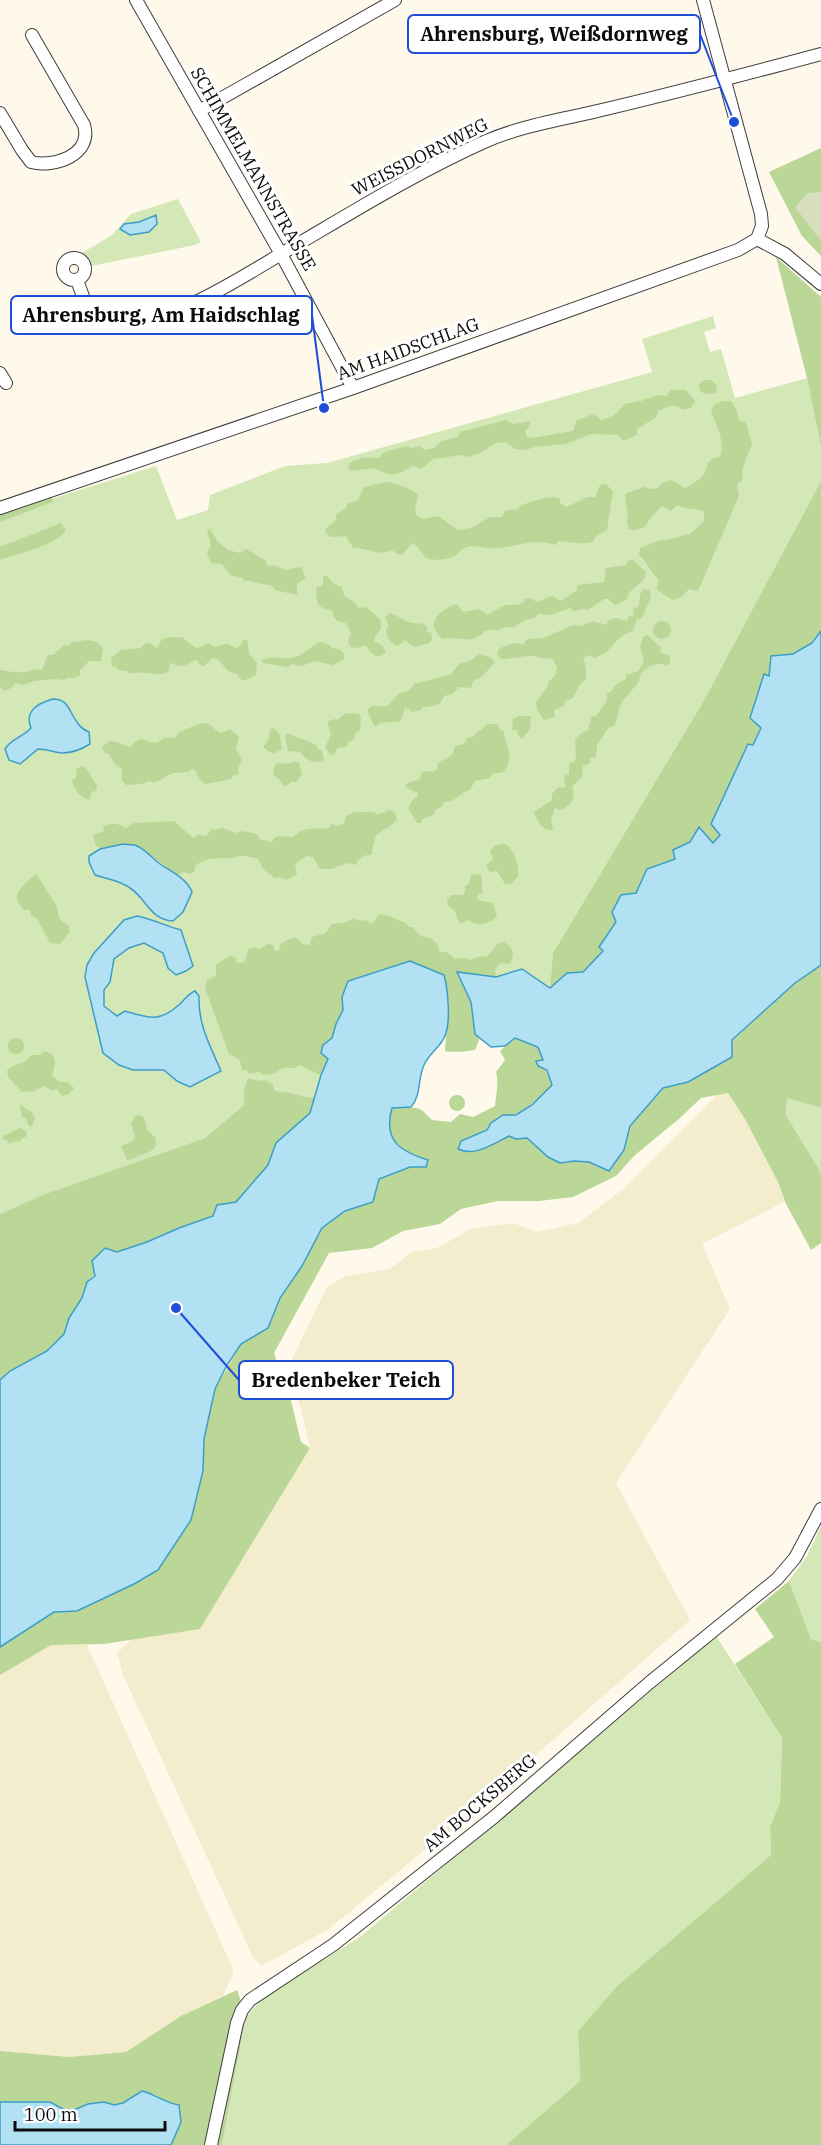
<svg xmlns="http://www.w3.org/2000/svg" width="821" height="2145" font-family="'IBM Plex Serif',serif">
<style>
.farmland{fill:#f3eccd}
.green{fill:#d4e7b7}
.forest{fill:#bad797}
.cemetery{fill:#d7debe}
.water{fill:#b2e1f4;stroke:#3c9ec8;stroke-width:1.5}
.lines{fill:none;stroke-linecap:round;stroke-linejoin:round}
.minor-casing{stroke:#3f3f3f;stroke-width:14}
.minor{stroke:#fff;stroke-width:12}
.labels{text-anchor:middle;stroke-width:6;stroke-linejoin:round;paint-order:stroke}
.street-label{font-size:18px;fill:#0c0c0c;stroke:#fff}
.leader{fill:none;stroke:#1d4ed8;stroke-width:2}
.callout-dot{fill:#1d4ed8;stroke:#fff;stroke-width:2}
.callout{fill:#fff;stroke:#1d4ed8;stroke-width:2}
.callout-label{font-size:20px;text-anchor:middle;font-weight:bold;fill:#0c0c0c}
</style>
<rect width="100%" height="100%" fill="#fef9eb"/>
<!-- farmland -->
<path class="farmland" d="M728,1093L745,1119L779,1184L784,1202L702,1244L730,1309L616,1483L690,1620L474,1809L329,1929L261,1966L252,1955L123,1675L117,1653L132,1639L200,1629L310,1448L290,1363L327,1287L345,1276L390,1269L412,1252L437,1248L471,1229L513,1223L537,1232L578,1223L623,1189L717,1095Z
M51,1645H87L234,1971L223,1996L181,2016L126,2052L69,2057L0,2051V1675Z"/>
<!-- green -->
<path class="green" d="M178,199L201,242L195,245L91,266L82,253L112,235L131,214Z
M713,316L716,328L704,332L710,352L721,349L735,398L807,378L821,447V481L703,702L553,953L550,988L522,970L496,977L328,1059L310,1113L244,1105L205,1138L45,1194L0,1214V515L156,466L177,520L208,510L210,495L285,466L327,463L652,372L642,339Z
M787,1098L821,1108V1173L786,1115Z
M821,1526V1642L811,1639L789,1581L807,1556Z
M716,1636L782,1738L780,1802L770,1827L771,1855L616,1987L578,2031L580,2081L506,2145H222L246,2016L266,1996L360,1937Z"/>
<!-- forest -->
<path class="forest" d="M821,148V256L802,236L769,172Z
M776,257L821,297V447L807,378Z
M704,380H711L717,386L716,393L705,394L700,391L699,384Z
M670,390H686L695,401L691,408L682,410L678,406H670L658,411L657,417L637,429V435L623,441L618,435L591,434L566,444L535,447L525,450L515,449L506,442L496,443L480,453L469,457L461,455L433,459L421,469L412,466C395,477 390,477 374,468L350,471L348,465C356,457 368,457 379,458L384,452L407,446L412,448L420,446L425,450L434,448L441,441L458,437L460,432L506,420L513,424L531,421L529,427L525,431L527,437L532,438L573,431L576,421L593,414L602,420C610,418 620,412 624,404L641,401L657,395L667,396Z
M722,401H731L736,409L739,420L746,423L752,444C748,456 740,467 743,480L737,485L739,496L698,591L689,589L681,597L673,600L657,590L658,579C650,571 647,562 639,555L640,548C645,547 650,543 655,542C661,540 668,540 675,538C681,537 682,534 690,534L704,521V512C695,507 687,511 678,505L671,511L662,506L651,517L645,527L635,530L629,529C625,517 629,518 627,509C626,503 625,500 625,494L644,487L651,489L658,488L662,483L671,480L685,488C695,483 707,476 707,464L713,458L720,457C725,441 717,426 711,411L714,405Z
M821,481V631L812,643L793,654L769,677L765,674L761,727L753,745H748L728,788L721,835L713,844L699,828L690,843L673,850L676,859L647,869L636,893L599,947L603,951L583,972L567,973L550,988L553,953L703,702Z
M386,482C397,483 410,488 418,495L415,510L417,516L423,519L438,516L458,530L471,528L490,517H502L505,511L518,509L521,505C533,502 547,495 559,498L561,504L567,507L587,497H595L600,485L606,484L613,491L607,530L596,536L593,542C582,545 571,542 559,541L555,545C533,536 511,550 489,548C482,548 474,545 467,547C461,548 460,553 456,555C452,559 433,561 429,559C421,557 421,546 412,543L402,555L397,554L392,550C379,557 367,547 353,548L346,536L331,537L326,533L325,529C332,523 336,524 336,514L346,508L347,504L358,500L364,487Z
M52,497L53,502L0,522V513Z
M61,523L66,531C50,548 21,552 0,560V547Z
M210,529L218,542L228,550L240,553L246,549L265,560L268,566L274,565L285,570L301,567L306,578L297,584V595L275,590L270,585C260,585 254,580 245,581L242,578L230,575L222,564L211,563L207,553L211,545L207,530Z
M629,560H633L646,572C646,585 629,586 627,599L615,605L608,599H604L588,610L583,609L574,611L570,608L550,615L538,614L536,617L523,621L515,627H507L497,630H486C471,647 459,635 442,639C440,636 437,634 436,631C427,619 448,606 457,604L463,612L479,609L487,615L505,605H517L523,603L525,599L530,598L537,602L552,596L561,601L577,590V585L604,582L606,568L626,565Z
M323,576H327L334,584L342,587L344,596L353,601L359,608L366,607L381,620V629L376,635L374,641L383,646L386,652L378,657L370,652L366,645L359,648L350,647L348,641L351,633L346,623L337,621L333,616V611C315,606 318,606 316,588L323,585Z
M644,589L650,591L651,597L642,618L637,619L633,631C615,635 612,654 594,658L590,655L583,658L586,668V680L581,683L572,699L565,701L564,706L554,710L555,717L544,720L537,710L536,702L547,687L549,681L555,676L557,667L552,658C543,660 540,657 532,656C522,656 511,659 501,659L497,654L499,649C505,645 517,641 523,645L527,639L544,638L573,625L580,626L593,621L606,625L609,620L616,618L627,621L629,616L634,615L633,609L639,606L640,594Z
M390,613C397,615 402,620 409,622C416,625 420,621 427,627V632L431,633L432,639L430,643L414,647L405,640L398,646C390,642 387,638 386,630L389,626L385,617Z
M653 630a9 9 0 1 1 18 0a9 9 0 1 1-18 0Z
M647,635C653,639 655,644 661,647L660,652L670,656V662L667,666C657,661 644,666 640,677C637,685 642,679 636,685C631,692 622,700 619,708C617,715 618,720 614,726L609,727L597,745L596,757L590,758V763L583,766L582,777L572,787C576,800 572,805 560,810L555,808L551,820L553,830C541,831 538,822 534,812L552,800V794L557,788L565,787L564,776L569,774V763L574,762L576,758L575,739L583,732L588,731L591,717L596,716L607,701V693L612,691C615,684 618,682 626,680V675L638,671L644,662L640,647L643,637Z
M170,637H182L194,647L198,648L208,643L214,647L227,644L236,648L239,647L244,640H247L249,653L257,663L256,675L243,681L240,679L237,674C223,672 225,662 214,658L210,660L204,666L199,664L197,660C190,660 188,666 182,666C177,667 175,663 170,663L169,671C159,679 144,669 130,674L127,671L118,670L116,667L112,666L111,658L121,650L140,648L146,643L151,644L157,648L162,639Z
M88,640L97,642L103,648L101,661H89L80,670V675L74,678H67L64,680L55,679L34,681L23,685L15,683L13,687L5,691L0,687V670C11,672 26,674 35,669L42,670L48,655H53L64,645L68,646L72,642Z
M321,642L330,645L332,648L340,649L345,655L344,659L333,665L314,661L302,666L291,664L288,667L263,663L261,660C273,655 284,660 295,657C306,654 311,645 321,642Z
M479,654C486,657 491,654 495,663C489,668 483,678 473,681L471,688L459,687L452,694L444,696L440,704L427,707H423L421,710L412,712L409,709L405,708L401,721L380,723L375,727L367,710L372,706H388L398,694L410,690L414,684L451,674L460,663L470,661Z
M346,713L359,714L361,719L360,731L356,732L354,739L348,742L347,746L338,748L334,754L330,755L325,747L331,735L327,722L334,719L337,720Z
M519,716H531L530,729L522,739L518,736L517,730H512L513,719Z
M207,723C220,731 216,736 230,729L239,737L236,748L242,760L238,768L239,774L232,776L231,779L205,784L199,779L195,770L192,769L188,772L173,773L154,783L149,781L142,784L126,785L122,780V769C111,762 115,763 108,753H105L102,748C110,735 120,744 130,747C146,732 141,743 157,743L164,738H175L179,732C188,729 198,723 207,723Z
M487,724H498L499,729L504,731C505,751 516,751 504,772L492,774L489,778L475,781L470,790C460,792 455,803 444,802L441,807L435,810L433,815L423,819L421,823H417L408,808L413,799L418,796L417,792L412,791L405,786L407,783L420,779L421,773L427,771L433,772L437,769L438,763L452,755L455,746L464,744L467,738L473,737C477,731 482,730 487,724Z
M274,728L280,735L282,749L273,754L263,747L269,739L270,729Z
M288,733C296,738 307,739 316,745L317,748L322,751L324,760C314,765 306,760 300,752L288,751L285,736Z
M294,761L299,763L302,775L296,782H291L286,786L282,785V782L274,775L273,770L277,763L288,764Z
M83,766C91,771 91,779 97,785L96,791L91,792V797L89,800C78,796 76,791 72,781L76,777L77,768Z
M389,810L395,812L397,819L393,824L376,835L371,855C363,855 359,857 356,865L347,863L332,869H320L313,857L307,856L295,864L297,874L286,880L281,877L275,878L264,870L257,858C252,858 248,856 242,856C233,855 242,858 233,858C218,859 208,856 195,866V871L190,874L184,872L178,875L135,845L100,849L96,845L93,835L104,831L103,827C113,822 116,823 126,828L134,823L174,821L193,838L198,835L206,836L211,830L223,828L236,833L242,831L257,834L259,839L272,842L274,838L279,836L293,837C307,825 313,830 329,828L332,823L336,826L344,824L346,816L354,812H374L377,815Z
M501,844H506C515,851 519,865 518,876L511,884H505L497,871L490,872L487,868V864L493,860L490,851L494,846Z
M36,874L56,905L60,920L69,926L70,931L60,944L50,943C46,934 41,927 37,918L31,916L30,910H24C7,894 24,885 36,874Z
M476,874L481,875L483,893L478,895L477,900L493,903L497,916L491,921L480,925L467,920L460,924L454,910L448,906L447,900L451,895H462L465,892V886L469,884L471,875Z
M379,914C389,914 397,921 407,923L408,927H413L419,935C431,940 435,936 440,952H446L455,959L466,958L470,960L481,956L487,957L498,943L504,942C514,948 515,954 510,964L500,963L495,970L496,977L458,972L471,1002L475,1034L480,1038L475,1050C469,1051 450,1053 445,1051L449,997L427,968L410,961L348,981L342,996L343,1010L336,1024L332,1038L323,1045L321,1053L328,1059L321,1075L299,1065L295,1068H283L273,1074L263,1075L259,1072L249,1074L247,1070H242L240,1060L229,1054L205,988L207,980L216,976V965L231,955L236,958L237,963L245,962L248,950L254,947L259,949L268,944L273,945L275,951L279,950L281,943L295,937L303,944L309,945L312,937L326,933L332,924L348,922L353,918L360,921L366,920L370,923H373Z
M821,965V1108L787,1098L786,1115L821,1173V1243L811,1250L785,1202L779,1184L745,1119L728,1093L701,1098L680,1118L635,1155L616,1176L573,1197L539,1201H498L461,1209L440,1224L403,1231L372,1248L329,1253L274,1353L291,1401L301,1442L310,1448L200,1629L104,1644L51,1645L0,1675V1647L54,1612L78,1611L203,1471L204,1439L215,1389L241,1344L268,1328L280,1298L302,1266L322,1228L345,1211L373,1202L378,1179L428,1160L409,1154L390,1137L388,1122L392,1107L417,1108L422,1110L432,1120L451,1122L460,1114L473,1117L495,1106C496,1095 499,1083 496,1072L505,1060L500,1051L515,1038L538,1047L543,1061H537L538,1066L546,1070L552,1085C530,1107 522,1114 491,1123L487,1130L461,1141L487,1147L509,1136L516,1139L527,1138L548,1157L560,1163L574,1161L589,1162L609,1171L624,1150L630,1126L664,1088L688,1082L795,983Z
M8 1046a8 8 0 1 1 16 0a8 8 0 1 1-16 0Z
M45,1051L53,1055L55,1063L52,1076L60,1082H67L74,1088L69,1094L62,1096L57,1089L52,1090L43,1086L35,1091L21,1092C17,1083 8,1082 7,1071C13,1063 26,1065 31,1055H40Z
M248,1078L258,1081L264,1080L273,1084L274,1090C280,1093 284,1091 290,1093C302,1096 302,1097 315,1098L310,1113L276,1143L268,1165L236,1203L217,1205L213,1216L179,1228L148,1242L117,1252L87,1282L82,1298L69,1318L64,1334L47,1351L10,1371L0,1380V1214L45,1194L205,1138L244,1105V1090Z
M449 1103a8 8 0 1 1 16 0a8 8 0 1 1-16 0Z
M21,1104L27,1110L31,1111L35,1118L32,1126H29L26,1119L22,1117L20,1107Z
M139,1115L144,1117L148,1131L155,1137C158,1150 152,1151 141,1155C135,1157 133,1160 127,1160L121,1146L133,1141L135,1136L131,1124L135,1116Z
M20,1128L26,1131L27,1136L21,1139V1141H15L9,1144L8,1141L3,1139V1136Z
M789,1581L811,1639L821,1642V2145H506L580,2081L578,2031L616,1987L771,1855L770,1827L780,1802L782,1738L735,1664L774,1637L755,1609Z
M237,1990L246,2016L222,2145H171L181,2122L168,2103L154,2094L132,2097L123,2103L114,2105L104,2102L88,2104L74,2110L63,2109L50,2102H0V2051L69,2057L126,2052L181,2016Z"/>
<!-- cemetery -->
<path class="cemetery" d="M821,192V241L795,207L808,193Z"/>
<!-- water -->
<path class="water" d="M156,215L157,224L149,232L130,235L120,229L124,224L139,222Z
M821,631V965L795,983L732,1040V1057L688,1082L663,1088L630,1126L624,1150L609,1171L589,1162L574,1161L560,1163L548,1157L527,1138L516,1139L509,1136C493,1144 475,1157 458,1149L461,1141L487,1130L491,1123L503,1115H516L532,1105L552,1085L547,1070L538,1066L536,1061L543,1060L538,1047L515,1038L505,1046L491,1047L475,1034L471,1002L457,972L496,977L522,969L550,988L567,973L583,972L603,951L599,947L616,922L612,912L621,895L636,893L647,869L675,859L673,850L690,842L699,827L713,843L720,835L711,824L748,744L753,745L761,728L750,718L764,674L769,676L771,656L793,654L812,643Z
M53,699C69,699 69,712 77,722C80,727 84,730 89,732L90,744C82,749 71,753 62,753C56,753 47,749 38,749L20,764L9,760L5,749C11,739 23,737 31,728C24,710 39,703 53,699Z
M123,844C127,845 133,844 137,846C146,850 152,858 160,864C172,872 186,878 192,892L183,912L173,921C150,920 147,899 130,888C119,880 107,879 95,875L89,862V856L100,849Z
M137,916C152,919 166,926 181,930L193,966L186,971L176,975L168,968L163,953L144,943L129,948L114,959L110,982L104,990V1006L117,1016L125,1011C149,1018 159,1023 180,1004C185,999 188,994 195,991L199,996C198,1025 210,1045 221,1071L190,1087L177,1081L164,1070H133L119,1065L103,1053L85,977L87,965L94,953L124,920Z
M410,961L444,975C448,990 451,1021 445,1036C441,1046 430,1053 425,1063C417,1077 422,1095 411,1107L392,1108C383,1140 399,1151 428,1160L426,1167H410L379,1179L373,1202L345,1211L322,1228L302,1266L280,1298L268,1328L241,1344L227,1365L215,1389L204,1439L203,1471L191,1520L158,1570L134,1584L77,1611L54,1612L0,1647V1380L10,1371L47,1351L64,1334L69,1318L82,1298L87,1282L95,1276L92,1261L105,1248L117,1252L147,1242L179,1228L213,1216L217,1205L236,1202L268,1165L276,1143L310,1113L321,1075L328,1059L321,1053L323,1045L332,1038L336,1024L343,1010L342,997L348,981Z
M142,2091C155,2094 165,2103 179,2105L181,2122L171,2145H0V2102H50L63,2109L74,2110L88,2104L104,2102L114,2105L123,2103Z"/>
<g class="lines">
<!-- minor casing -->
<g class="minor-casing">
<path id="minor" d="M136,0L281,254L353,388
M703,0L761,214L762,226L757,239
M199,111L395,0
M0,113L22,150L31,162C54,168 93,155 84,125L32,35
M757,239L785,254L821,284
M63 269a11 11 0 1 1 22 0a11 11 0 1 1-22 0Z
M77,280C86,304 91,330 122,326C183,316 234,282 286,251C351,213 415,173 484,142C522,125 566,119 606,109C678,92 750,73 821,54
M0,373L6,383
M0,508L353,388L738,250L757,239
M211,2145L237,2023L242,2010L250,2000L333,1945L494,1817L649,1683L777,1579L795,1558L821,1509"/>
</g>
<!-- minor -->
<use href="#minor" class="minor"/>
</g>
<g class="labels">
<!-- street labels -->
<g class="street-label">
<text transform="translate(420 157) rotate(-27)" y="6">WEISSDORNWEG</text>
<text transform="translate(253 169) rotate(60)" y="6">SCHIMMELMANNSTRASSE</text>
<text transform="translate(408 349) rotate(-20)" y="6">AM HAIDSCHLAG</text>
<text transform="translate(480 1803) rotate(-40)" y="6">AM BOCKSBERG</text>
</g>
</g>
<!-- callouts -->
<path class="leader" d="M734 122L700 34M324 408L312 315M176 1308L239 1380"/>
<g class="callout-dot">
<circle cx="734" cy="122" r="6"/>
<circle cx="324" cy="408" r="6"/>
<circle cx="176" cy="1308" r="6"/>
</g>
<g class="callout">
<rect x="408" y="15" width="292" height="38" rx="6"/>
<rect x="11" y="296" width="301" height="38" rx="6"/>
<rect x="239" y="1361" width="214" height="38" rx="6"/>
</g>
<g class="callout-label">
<text x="554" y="41">Ahrensburg, Weißdornweg</text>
<text x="161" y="322">Ahrensburg, Am Haidschlag</text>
<text x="346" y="1387">Bredenbeker Teich</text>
</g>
<!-- scale -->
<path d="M15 2121v9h150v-9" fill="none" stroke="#0c0c0c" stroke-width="3"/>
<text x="24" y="2121" font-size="18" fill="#0c0c0c" stroke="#ffffff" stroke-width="4.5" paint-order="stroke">100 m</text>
</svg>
